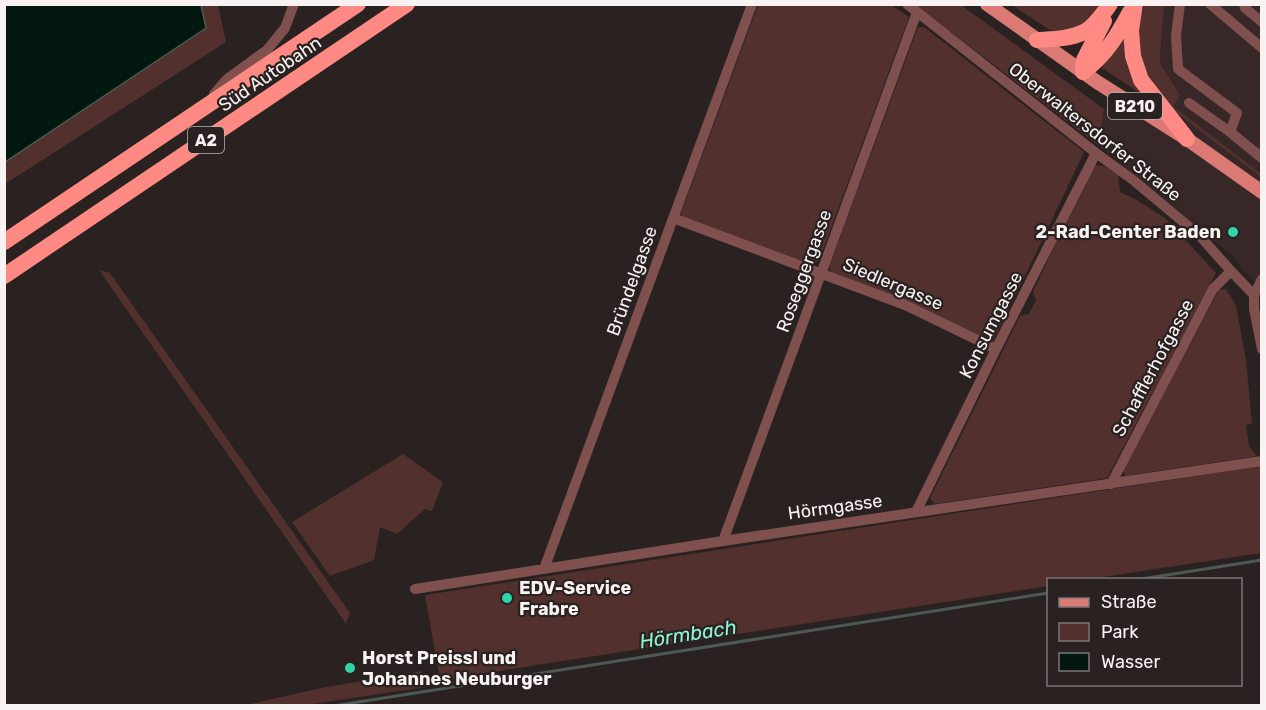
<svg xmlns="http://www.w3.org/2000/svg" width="1266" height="710" font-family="Rubik,sans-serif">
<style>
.built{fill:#372827}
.green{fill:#52302e}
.water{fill:#021710;stroke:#4c5954;stroke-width:1.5}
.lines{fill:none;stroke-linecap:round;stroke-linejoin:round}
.stream{stroke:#4c5954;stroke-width:3}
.minor{stroke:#7f504d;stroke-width:10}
.major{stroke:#db7a74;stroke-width:14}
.highway{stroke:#ff8a84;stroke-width:16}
.poi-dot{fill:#30d4aa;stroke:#292221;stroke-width:2}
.labels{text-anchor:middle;stroke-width:4.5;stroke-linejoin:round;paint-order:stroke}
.shield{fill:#292221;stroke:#bab4b3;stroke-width:1.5}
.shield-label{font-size:16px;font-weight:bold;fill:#f8f2f2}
.street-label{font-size:18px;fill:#f8f2f2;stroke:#292221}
.poi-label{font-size:18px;font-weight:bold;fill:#f8f2f2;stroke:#292221;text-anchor:start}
.water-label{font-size:20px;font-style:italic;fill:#8cf7d4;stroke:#292221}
</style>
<rect width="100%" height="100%" fill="#292221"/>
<!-- built -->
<path class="built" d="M1164,5H1261V287L1244,271L1233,256L1099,146L1104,109L1172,105L1180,95L1160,63V57Z"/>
<!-- green -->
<path class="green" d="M201,5H218L226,42L5,184V162L206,28Z
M758,5H891L909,17L819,261L810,265L683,218L681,213Z
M916,5H961L1104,109L1099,146Z
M1012,5H1102L1088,23L1060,32L1050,30Z
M1144,5H1164L1160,57V63L1180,95L1173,106L1261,174V177L1178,114L1161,99L1145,75L1138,47V28Z
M918,27H924L1084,152L1039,247L992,343L835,275L830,270V264Z
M1125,31L1138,89V92L1102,68Z
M1097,165L1106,167L1118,175L1120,192L1135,199L1165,218L1216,273L1107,478L935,504L930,498L1020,316L1029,314L1036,300L1033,292L1091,167Z
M99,270L110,273L350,613L346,624Z
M1226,289L1236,305L1246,360L1252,424L1246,425L1249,446L1257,456L1125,476L1123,469L1219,290Z
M403,454L443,482L432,511L425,509L397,534L380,527L374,560L330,576L292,522Z
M1261,466V553L1089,579L1048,580V586L440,680L425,595Z
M422,671L426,687L306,705H246L321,688Z"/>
<!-- water -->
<path class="water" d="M5,4L201,5L206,28L5,162Z"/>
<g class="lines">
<!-- stream -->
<path class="stream" d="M1135,580L1262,560
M333,706L1048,593"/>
<!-- minor -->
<path class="minor" d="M907,4L1096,153L1133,180L1199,235L1231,271L1254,295
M1180,4L1176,36L1178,69L1237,113L1230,132L1262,158
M1210,4L1262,48
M1244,4L1245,8L1262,22
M214,94L227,79L267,50L285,28L294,4
M1189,103L1230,132
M673,218L905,305L996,349
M1262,279L1254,295V309L1262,349
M1111,484L1213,289L1231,271
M916,512L996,349L1096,153
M723,541L917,12
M544,569L752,4
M415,589L723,541L1262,461"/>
<!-- major -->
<path class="major" d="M987,4L1097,82L1187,139L1262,192"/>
<!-- highway -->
<path class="highway" d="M1135,4L1131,30L1133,56L1141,80L1187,139
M1037,40C1052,39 1070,39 1084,32C1094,27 1103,14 1110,4
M1083,72C1106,55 1117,36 1130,12
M1083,72L1084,60L1104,21
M4,242L358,4
M4,276L407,4"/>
</g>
<!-- markers -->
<g class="poi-dot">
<circle cx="1233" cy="232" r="6"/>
<circle cx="507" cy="598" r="6"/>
<circle cx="350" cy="668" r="6"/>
</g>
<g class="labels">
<!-- shield labels -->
<g class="shield">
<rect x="1108" y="93" width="54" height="26" rx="4.5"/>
<rect x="188" y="127" width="36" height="26" rx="4.5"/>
</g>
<g class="shield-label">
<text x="1135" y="112">B210</text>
<text x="206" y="146">A2</text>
</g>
<!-- street labels -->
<g class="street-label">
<text transform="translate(270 74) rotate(-34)" y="6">Süd Autobahn</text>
<text transform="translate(1095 132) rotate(38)" y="6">Oberwaltersdorfer Straße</text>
<text transform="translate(804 271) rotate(-70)" y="6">Roseggergasse</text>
<text transform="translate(632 281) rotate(-70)" y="6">Bründelgasse</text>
<text transform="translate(893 284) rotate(23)" y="6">Siedlergasse</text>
<text transform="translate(991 325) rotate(-63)" y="6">Konsumgasse</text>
<text transform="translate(1153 368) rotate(-62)" y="6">Schafflerhofgasse</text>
<text transform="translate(835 507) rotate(-8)" y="6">Hörmgasse</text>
</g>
<!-- poi labels -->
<g class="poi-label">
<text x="1221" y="238" text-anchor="end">2-Rad-Center Baden</text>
<text x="519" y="594">EDV-Service<tspan x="519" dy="21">Frabre</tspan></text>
<text x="362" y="664">Horst Preissl und<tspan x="362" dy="21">Johannes Neuburger</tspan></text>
</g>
<!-- water labels -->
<g class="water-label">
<text transform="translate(688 634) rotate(-9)" y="7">Hörmbach</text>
</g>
</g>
<!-- border -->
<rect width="1266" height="710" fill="none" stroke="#f8f2f2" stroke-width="12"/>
<!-- legend -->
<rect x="1047" y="578" width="195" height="108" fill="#292221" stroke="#7c7575" stroke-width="1.5"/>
<rect x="1059" y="598" width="30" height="9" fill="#db7a74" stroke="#7c7575" stroke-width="1.5"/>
<text x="1101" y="608" font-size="18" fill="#f8f2f2">Straße</text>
<rect x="1059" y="623" width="30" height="18" fill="#52302e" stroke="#7c7575" stroke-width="1.5"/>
<text x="1101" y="638" font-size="18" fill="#f8f2f2">Park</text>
<rect x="1059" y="653" width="30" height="18" fill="#021710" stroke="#7c7575" stroke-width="1.5"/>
<text x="1101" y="668" font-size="18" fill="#f8f2f2">Wasser</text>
</svg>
